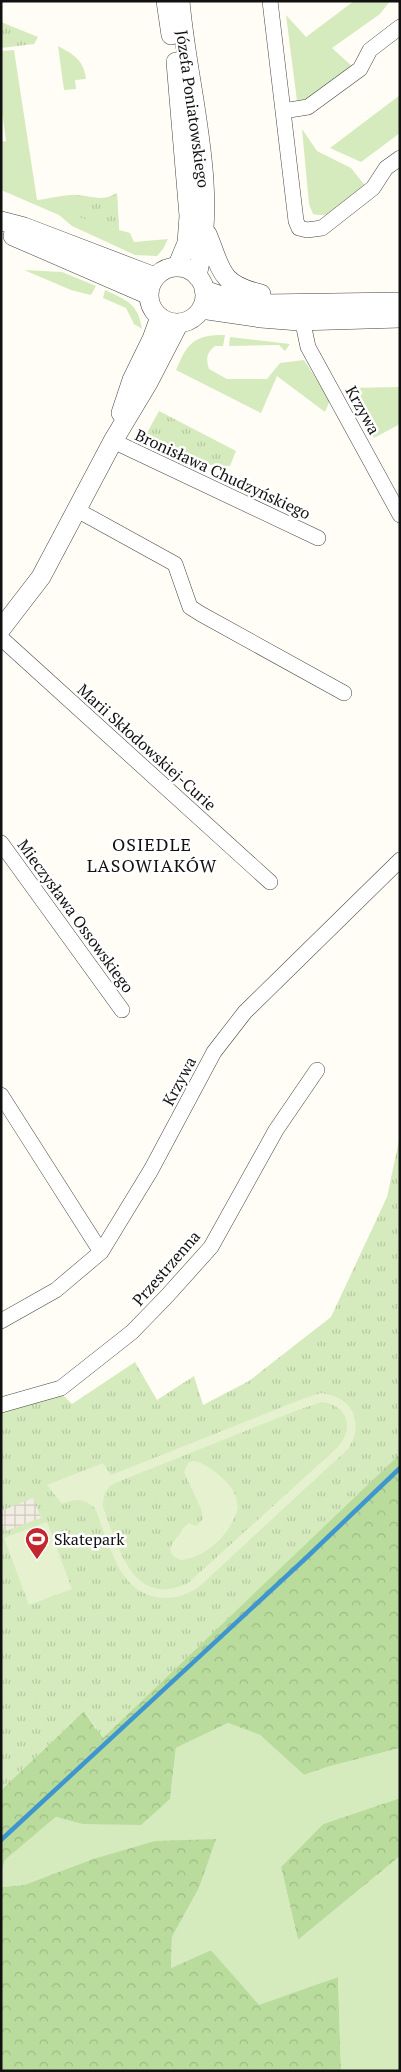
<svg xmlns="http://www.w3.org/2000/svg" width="401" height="2072" font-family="'PT Serif',serif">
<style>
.grass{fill:#d5ebbd}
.forest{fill:url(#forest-crowns)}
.park{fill:url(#park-tufts)}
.pitch{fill:#e6f2cf;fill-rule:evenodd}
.plaza{fill:url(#plaza-grid)}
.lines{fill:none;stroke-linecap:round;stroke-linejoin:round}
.stream{stroke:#3f96cf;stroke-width:4.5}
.minor-casing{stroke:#444;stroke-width:16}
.tertiary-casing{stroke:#444;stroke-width:20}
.minor{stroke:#fff;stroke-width:15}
.tertiary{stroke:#fff;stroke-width:19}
.labels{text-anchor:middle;stroke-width:5;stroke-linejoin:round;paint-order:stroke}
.street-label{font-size:16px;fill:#111;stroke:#fff}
.poi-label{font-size:16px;fill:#111;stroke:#fff;text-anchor:start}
.neighbourhood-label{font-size:18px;letter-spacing:1px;fill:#111;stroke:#fff}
</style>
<defs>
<pattern id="forest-crowns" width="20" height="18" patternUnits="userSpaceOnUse" patternTransform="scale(1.25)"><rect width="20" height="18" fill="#b9dc9c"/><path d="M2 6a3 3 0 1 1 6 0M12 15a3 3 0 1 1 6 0" fill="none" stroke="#9ebc85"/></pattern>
<pattern id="park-tufts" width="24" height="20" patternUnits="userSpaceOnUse" patternTransform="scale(1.25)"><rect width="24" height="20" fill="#d5ebbd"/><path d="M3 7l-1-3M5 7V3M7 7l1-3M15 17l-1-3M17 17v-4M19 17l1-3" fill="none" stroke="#b6c8a1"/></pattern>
<pattern id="plaza-grid" width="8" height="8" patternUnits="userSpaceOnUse" patternTransform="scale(1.25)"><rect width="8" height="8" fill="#f1ede2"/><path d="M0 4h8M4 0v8" fill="none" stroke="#cecac1"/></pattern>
</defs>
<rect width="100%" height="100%" fill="#fffdf5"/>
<!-- grass -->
<path class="grass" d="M354,1H390L380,14L332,48L354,68L300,104L297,101L286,15L306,37Z
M58,46C73,54 84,60 86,79L75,80L76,89L64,90Z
M14,50L37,200C50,199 65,194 78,195C93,196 102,202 117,193L119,230L130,233L134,242L168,239L163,249L157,256L135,255L72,226L59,215L1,190V142L6,141L1,104V51Z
M400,95V133L361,162L330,148Z
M302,129L317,151L351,168L367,188C351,200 334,220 313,214L309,204Z
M24,270L62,272L96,286L91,295L71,290Z
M105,290C126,300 138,303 142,329L134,324L126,308L103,298Z
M225,335L223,346H215C206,353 206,359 209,369L227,379H267L280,363L304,360L330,400L325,412L277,376L261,413L176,370C188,342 194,335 225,335Z
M230,337L290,344L285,351L279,345L229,346Z
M400,387V424L374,438L345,388Z
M228,1723L260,1735L304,1775L327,1767L400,1748V1798L323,1824L281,1867L298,1940L400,1856V2071H341L338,1977L259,2006L211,1950L171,1968L172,1937L199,1888L215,1839L90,1860L24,1885L1,1887V1873L5,1860L56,1817L82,1824L170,1799L176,1748Z"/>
<!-- forest -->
<path class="forest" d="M400,1417V1748L327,1767L304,1775L260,1735L228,1723L176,1748L170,1799L141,1825L82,1824L56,1817L5,1860L1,1873V1790L84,1711L96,1729Z
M400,1798V1856L298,1940L281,1867L323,1824Z
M216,1839L199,1888L172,1937L171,1968L211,1950L259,2005L338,1977L341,2071H1V1887L24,1885L90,1860L155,1841Z"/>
<!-- park -->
<path class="park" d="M1,22L38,37L34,44L1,48Z
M117,193L119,230L72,215L77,195C91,199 103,202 117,193Z
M159,411L236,451L230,466L197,464L158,443L151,448L142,442Z
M400,1136V1454L103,1738L84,1711L1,1790V1404L57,1389L72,1404L135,1362L157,1400L194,1376L203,1405L249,1381L331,1317L387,1197Z"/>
<!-- pitch -->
<path class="pitch" d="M321,1393C353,1397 365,1422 348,1449L202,1584C189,1595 173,1600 156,1597C121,1590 113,1554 101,1525C99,1518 97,1509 91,1505C81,1497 72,1500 62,1504L47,1485L103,1463L111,1475L305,1398ZM322,1402C348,1406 355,1428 337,1448L188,1583C132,1610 118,1545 103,1507C103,1496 105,1488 115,1483L298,1410Z
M193,1461C206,1462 225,1479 232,1489C236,1495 237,1502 238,1508C232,1532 207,1558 181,1560C161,1552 174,1542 182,1531L181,1530L189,1523L196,1526L203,1519L201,1509L184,1472L188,1463Z
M47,1522L72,1589L29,1605L4,1538Z"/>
<!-- plaza -->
<path class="plaza" d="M33,1498L41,1518L5,1531L1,1521V1511Z"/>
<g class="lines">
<!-- stream -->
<path class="stream" d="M1,1840L306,1558L400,1468"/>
<!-- minor casing -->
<g class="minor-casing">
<path id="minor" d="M270,1L296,221L299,228L307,230L322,228L373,188L386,168L400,158
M283,111L308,107L360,69L370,50L400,27
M295,312L304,328L308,347L400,515
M113,441L318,538
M77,510L175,564L190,607L201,614L344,693
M1,638L270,882
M1,843L122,1010
M1,1095L101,1252
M1,1321L56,1290L101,1252L151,1170L214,1052L245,1012L400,860
M1,1405L61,1388L132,1332L167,1296L211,1247L276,1130L317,1070"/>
</g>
<!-- tertiary casing -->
<g class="tertiary-casing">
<path id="tertiary" d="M166,1L171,35
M180,1C188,93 219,184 197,276
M176,62L189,216L187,243L177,267
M1,221L24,227L155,277
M207,234C222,269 218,284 261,294
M13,236L149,295
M149 295a28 28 0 1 1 56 0a28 28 0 1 1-56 0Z
M204,290L227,298L264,304L400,302
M201,309L261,318L299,321L400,318
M121,413L132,380L152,339L160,317
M1,629L41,577L113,441L149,381L179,323"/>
</g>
<!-- minor -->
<use href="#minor" class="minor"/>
<!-- tertiary -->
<use href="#tertiary" class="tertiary"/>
</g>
<!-- icons -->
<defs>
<g id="stadium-pin" transform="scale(1.25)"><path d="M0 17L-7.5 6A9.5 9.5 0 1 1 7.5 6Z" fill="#c4262e" stroke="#fff"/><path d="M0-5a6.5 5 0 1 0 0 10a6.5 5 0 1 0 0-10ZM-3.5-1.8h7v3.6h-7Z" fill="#fff"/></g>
</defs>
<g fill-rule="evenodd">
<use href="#stadium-pin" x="37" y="1539"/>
</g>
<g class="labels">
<!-- street labels -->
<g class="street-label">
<text transform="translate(193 109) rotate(82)" y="6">Józefa Poniatowskiego</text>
<text transform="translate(363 410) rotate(61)" y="6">Krzywa</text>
<text transform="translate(223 474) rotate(25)" y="6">Bronisława Chudzyńskiego</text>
<text transform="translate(147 747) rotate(42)" y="6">Marii Skłodowskiej-Curie</text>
<text transform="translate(76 916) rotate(54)" y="6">Mieczysława Ossowskiego</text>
<text transform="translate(179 1081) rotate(-62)" y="6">Krzywa</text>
<text transform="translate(166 1268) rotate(-49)" y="6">Przestrzenna</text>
</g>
<!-- poi labels -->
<g class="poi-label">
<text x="54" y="1545">Skatepark</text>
</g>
<!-- neighbourhood labels -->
<g class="neighbourhood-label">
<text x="152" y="851">OSIEDLE<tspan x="152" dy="21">LASOWIAKÓW</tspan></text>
</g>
</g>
<!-- border -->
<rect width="401" height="2072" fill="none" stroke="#111111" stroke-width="5"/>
</svg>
